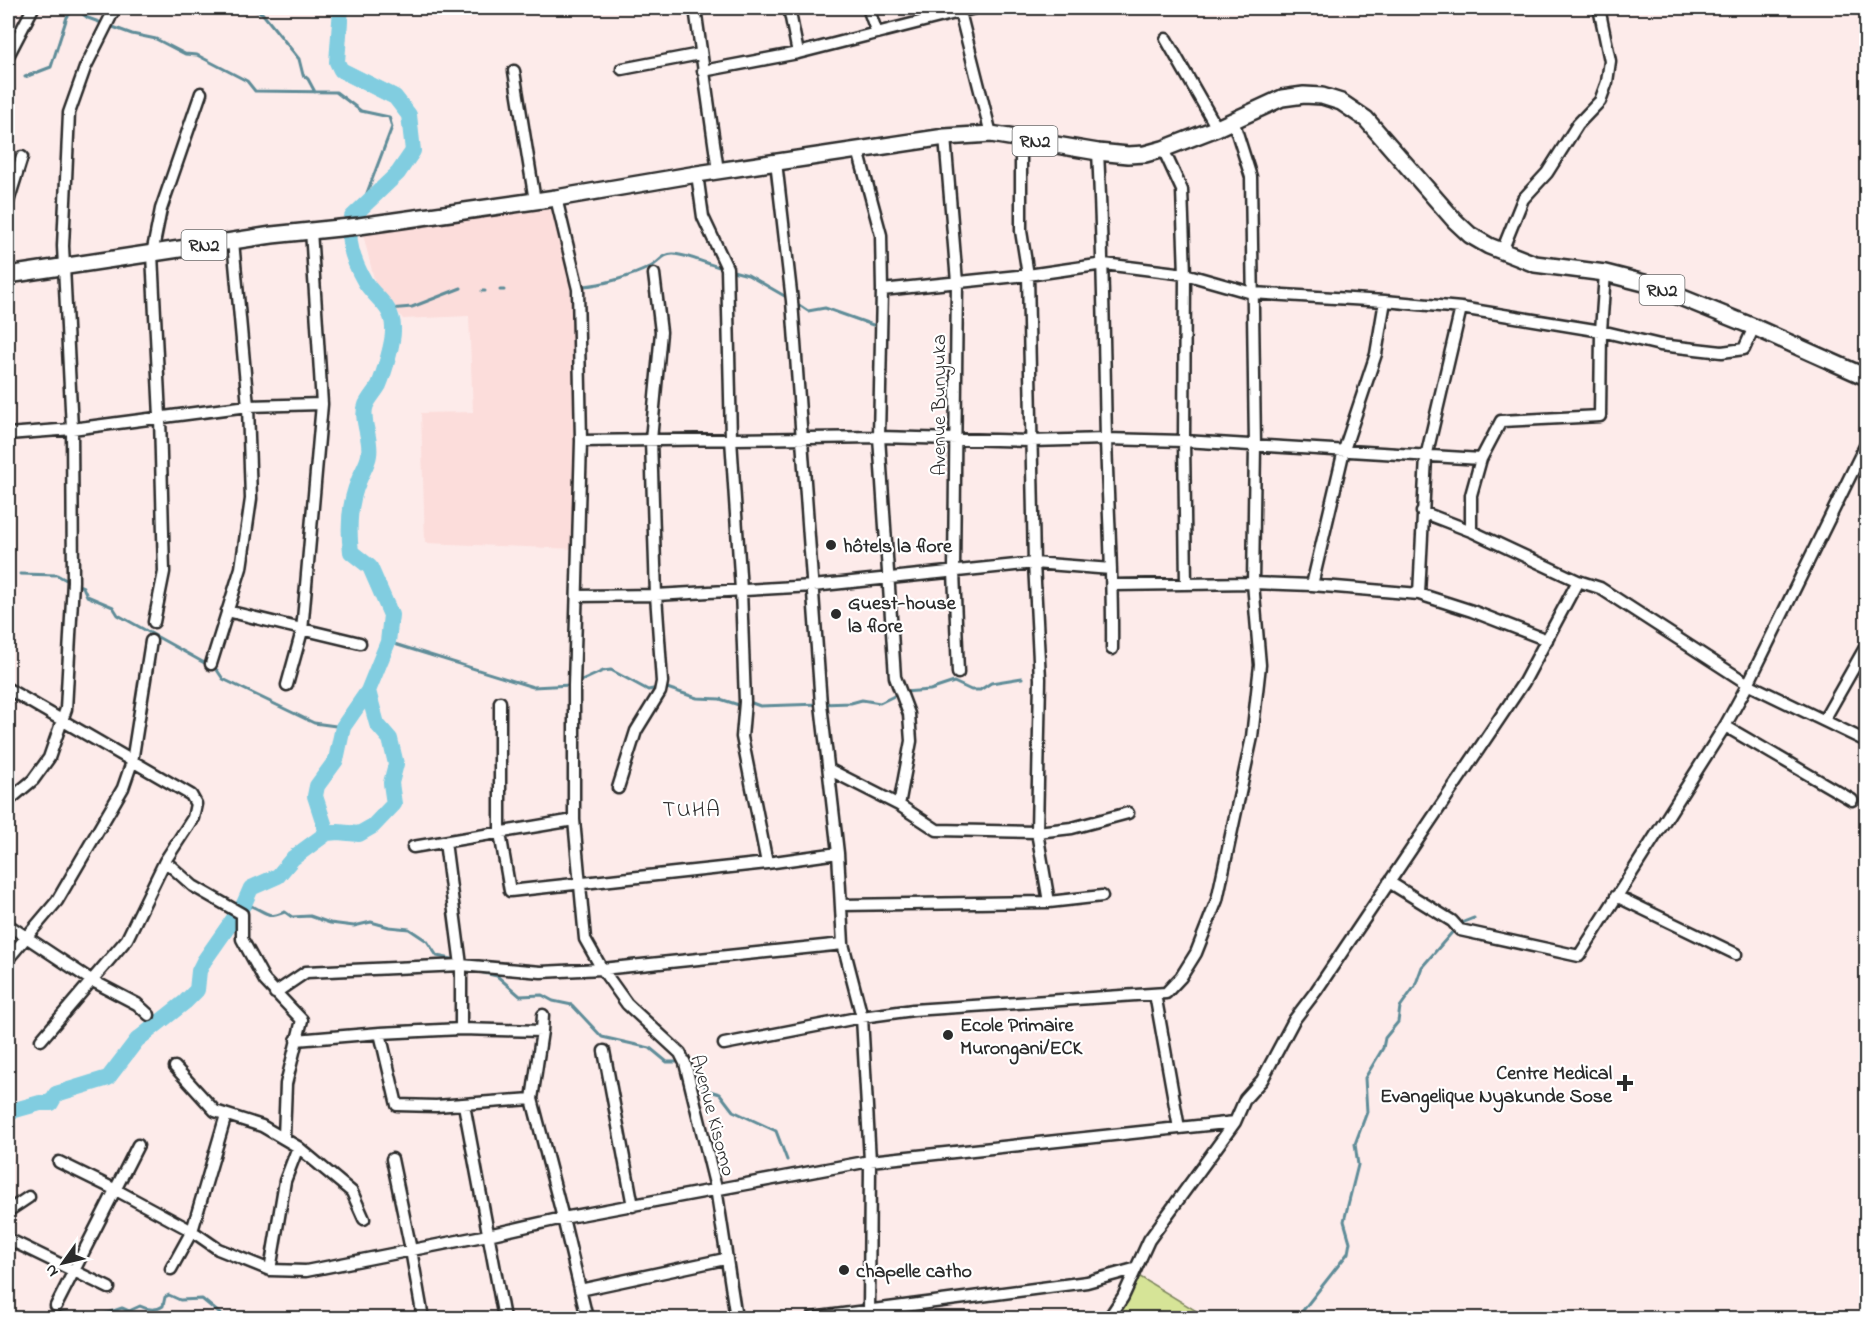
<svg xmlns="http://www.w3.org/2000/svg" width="1874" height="1326" font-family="'Indie Flower',sans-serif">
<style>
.built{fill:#fcdddb}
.green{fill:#d6e497;stroke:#808861;stroke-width:1.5}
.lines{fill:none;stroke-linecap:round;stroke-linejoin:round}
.stream{stroke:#5f8c98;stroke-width:3}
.river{stroke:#81cde0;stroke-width:16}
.minor-casing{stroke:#2b2b2b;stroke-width:15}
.highway-casing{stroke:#2b2b2b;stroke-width:20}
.minor{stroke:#fff;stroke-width:10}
.highway{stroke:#fff;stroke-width:15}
.poi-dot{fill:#2b2b2b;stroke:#fff;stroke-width:2}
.labels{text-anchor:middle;stroke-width:4.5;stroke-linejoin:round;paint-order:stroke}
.shield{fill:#fff;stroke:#6b6b6b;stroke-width:1.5}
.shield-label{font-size:18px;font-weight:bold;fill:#2b2b2b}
.street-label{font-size:20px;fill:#2b2b2b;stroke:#fff}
.poi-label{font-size:20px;font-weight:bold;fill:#2b2b2b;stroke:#fff;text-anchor:start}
.quarter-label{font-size:22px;letter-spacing:1.5px;fill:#2b2b2b;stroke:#fff}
</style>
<rect width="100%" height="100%" fill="#fdebea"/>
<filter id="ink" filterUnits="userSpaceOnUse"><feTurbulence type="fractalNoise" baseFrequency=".0167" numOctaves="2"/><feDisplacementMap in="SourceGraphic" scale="12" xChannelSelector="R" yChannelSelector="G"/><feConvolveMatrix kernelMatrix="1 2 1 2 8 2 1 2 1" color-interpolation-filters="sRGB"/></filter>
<g filter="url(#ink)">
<!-- built -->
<path class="built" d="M553,207L562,244L570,289L574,334L578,441L576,549L425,543L421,413L473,412L469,316L403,319L375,283L363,234L458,219Z"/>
<!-- green -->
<path class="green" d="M1132,1272L1208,1318H1107Z"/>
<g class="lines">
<!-- stream -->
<path class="stream" d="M248,8L262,13L299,59L303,75L308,79L315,92
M25,77L51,67L67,17L71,12L79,11L88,18L132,34L156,39L185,54L197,55L247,81L255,91L336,92L361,111L389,117L392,127L362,206
M729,270L748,275L788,298
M582,286C603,285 632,276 650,267C659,263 663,253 674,254C692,256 706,264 723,268
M500,290H504
M482,291H485
M796,303L808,311L825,308L873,325
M389,309L412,307L461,288
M20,574L57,575L70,582
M76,584L83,587L87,596L113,607L118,615L217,670L223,679L314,723L343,727
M388,642L533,687L571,685
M577,683L603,671L611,670L648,690L658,688
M664,687L697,698L720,699L742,706
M904,692L930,690L954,682L971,690H980L991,683L1022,678
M748,708L752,703L760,706L851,703L862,700L880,703L898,694
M244,904C254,905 262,913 271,915C275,917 281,913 285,912L292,917L310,916L330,923L354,926L371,922L389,927L409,929L427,941L437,956L457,960
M1459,924L1474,918
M475,971L497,976L520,996L542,995L553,1001L572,1005L602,1037L650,1048L667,1062H681
M688,1064L692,1065L695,1071L701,1076L706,1090L720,1094L733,1111L776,1131L787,1160
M8,1311L17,1316L25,1313L48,1316L57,1312L92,1318
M93,1318L122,1308L129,1311L140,1306C148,1310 156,1311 163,1306L165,1297L169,1295L180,1300L202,1299L225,1318
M1297,1318L1348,1253L1350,1242L1344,1221L1358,1165L1355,1144L1367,1112L1365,1078L1383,1048L1385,1038L1398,1022L1400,1007L1415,986L1422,967L1455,929"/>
<!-- river -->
<path class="river" d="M327,833L315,796L317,786L336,760L343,727L368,691
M8,1112L40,1103H51L56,1094L108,1078L137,1040L185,1002L197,990L199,971L204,961L244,904L251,888L278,876L293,858L327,833L338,832L359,834L373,826L394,804L391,783L396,764L390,739L377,724L368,691L388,642L391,615L370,567L351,552C348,527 349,503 359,480C362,472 368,463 369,455C372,438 360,420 366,405C369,398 375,392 379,385C384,373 394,341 393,328C393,306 375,298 365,282C354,263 345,238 352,217L398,173L413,151L409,115L395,97L341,70L337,62L341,8"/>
<!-- minor casing -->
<g class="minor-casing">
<path id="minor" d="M695,8L718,171
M789,8L798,53
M868,8L877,33
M959,8L991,134
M1166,39L1217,128
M8,56L33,8
M622,69L700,54
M514,71L535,201
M703,71L798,53L975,8
M945,137L957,282L954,571L958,673
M1021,138V231L1028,275L1034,563L1040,679L1037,832L1049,902
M1163,149L1182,190L1185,274L1184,441L1186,584
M858,150L881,235L882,290L879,437L895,677L909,714L911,741L899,805
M1098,152C1103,247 1104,343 1106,439C1108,509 1113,579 1112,649
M776,162L792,301L821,704L838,853L843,944L862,1017L870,1161L869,1318
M697,174L703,217L727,268L731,439L741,590L745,702L742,737L767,863
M556,198L578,289L581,441L574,686V820L585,939L602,969L627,1004L680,1053L685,1063L716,1188L736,1318
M8,202L22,157
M1502,251L1523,199L1547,173L1578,124L1600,101L1607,82L1610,61L1599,8
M882,290L1028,275L1104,264L1185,274L1252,293L1385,301L1461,308L1601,331L1660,345L1722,352L1744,349L1754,327
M8,434L72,429L248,406L322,404
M581,441L879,437L1031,441L1106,439L1184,441L1481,459
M1422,512L1471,531L1578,581
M1471,531V495L1481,459L1501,421L1600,416L1601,331L1605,273
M1112,585L1253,583L1312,585L1419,594L1472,611L1547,640
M1312,585L1344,450L1376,354L1385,301
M1419,594L1426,457L1461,308
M577,596L656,595L813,586L1034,563L1111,569
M227,611L360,643
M154,622L164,572L160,417L152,254L161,209L201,93
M211,664L241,568L251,499L248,406L233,241
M287,685L302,631L322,404L311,230
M8,689L191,795L196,804L193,818L165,861L127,939L41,1040
M500,702V833L510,891L767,863L838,853
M1824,720L1866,646
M1725,726L1852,800
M830,770L899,805L937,830L1037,832L1072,828L1128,813
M618,788L636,731L660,692L662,682L656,595L651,440L661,332L654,274
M8,801L33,780L49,758L66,709L73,581L72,429L63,246L69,113L85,68L115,8
M445,842L461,965V1029
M413,847L574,820
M165,861L193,886L242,914V939L265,981L302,1020L286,1084L284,1137
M1389,882L1452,921L1460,930L1579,956L1725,726L1748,684L1866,444
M1616,896L1736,954
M842,905L1049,902L1102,896
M8,925L91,980L137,1004L149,1015
M8,959L57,901L123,788L132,762L151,641
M275,993L306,972L461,965L541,972L602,969L843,944
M1155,994L1179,1128
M543,1015L542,1031L532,1099L563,1218L587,1318
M380,1033L397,1105L436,1106L532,1099
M296,1040L380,1033L461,1029L542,1031
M724,1044L862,1017L913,1010L1166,993L1181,977L1196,953L1217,900L1252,737L1260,665L1253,583L1255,445L1251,177L1233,120
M604,1051L633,1206
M175,1067L215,1111L262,1126L298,1147L352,1192L364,1219
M464,1105L504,1318
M392,1159L411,1250L423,1318
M59,1162L116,1190L192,1231L218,1249L270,1270L306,1271L488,1235L563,1218L870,1161L1235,1122
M8,1211L29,1197
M8,1239L109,1288
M171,1269L192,1231L226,1115
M270,1270L285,1181L298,1147
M580,1290L725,1259
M56,1306L138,1145
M812,1318L1087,1282L1134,1269
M1109,1318L1123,1297L1149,1240L1235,1122L1245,1099L1262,1080L1294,1020L1316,991L1524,682L1578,581L1600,588L1748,684L1866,741"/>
</g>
<!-- highway casing -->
<g class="highway-casing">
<path id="highway" d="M8,275L272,235L359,226L556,198L697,174L945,137L991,134L1098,152L1128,155L1145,154L1163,149L1217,128L1282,98L1304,95L1322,96L1341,102L1366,119L1455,221L1470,235L1489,246L1535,264L1605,273L1648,284L1754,327L1866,377"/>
</g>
<!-- minor -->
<use href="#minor" class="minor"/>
<!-- highway -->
<use href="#highway" class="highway"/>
</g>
</g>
<!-- markers -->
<g class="poi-dot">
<circle cx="831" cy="545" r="6"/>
<circle cx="836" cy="614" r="6"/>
<circle cx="948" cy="1035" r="6"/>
<path d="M1622 1074h6v6h6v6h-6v6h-6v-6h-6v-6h6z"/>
<circle cx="844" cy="1270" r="6"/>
</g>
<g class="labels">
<!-- shield labels -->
<g class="shield">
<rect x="1012.5" y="126" width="45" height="30" rx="4.5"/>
<rect x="181.5" y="230" width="45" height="30" rx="4.5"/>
<rect x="1639.5" y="275" width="45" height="30" rx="4.5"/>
</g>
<g class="shield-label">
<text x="1035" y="147">RN2</text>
<text x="204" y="251">RN2</text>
<text x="1662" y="296">RN2</text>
</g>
<!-- street labels -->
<g class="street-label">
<text transform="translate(938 405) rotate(-90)" y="7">Avenue Bunyuka</text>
<text transform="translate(714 1115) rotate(75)" y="7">Avenue Kisomo</text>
</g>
<!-- poi labels -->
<g class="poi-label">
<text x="843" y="552">hôtels la flore</text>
<text x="848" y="609">Guest-house<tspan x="848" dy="23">la flore</tspan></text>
<text x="960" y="1031">Ecole Primaire<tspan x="960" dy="23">Murongani/ECK</tspan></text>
<text x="1612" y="1079" text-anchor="end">Centre Medical<tspan x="1612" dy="23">Evangelique Nyakunde Sose</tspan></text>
<text x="856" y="1277">chapelle catho</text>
</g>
<!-- quarter labels -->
<g class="quarter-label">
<text x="692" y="816">TUHA</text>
</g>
</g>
<!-- margin -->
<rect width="1874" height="1326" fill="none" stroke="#fff" stroke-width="30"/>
<rect x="15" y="15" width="1844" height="1296" fill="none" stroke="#2b2b2b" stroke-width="2" filter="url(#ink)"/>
<!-- north arrow -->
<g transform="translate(63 1263) rotate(236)" stroke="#ffffff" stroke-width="4.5" paint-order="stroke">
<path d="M0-4.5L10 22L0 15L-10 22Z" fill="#2b2b2b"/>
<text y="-9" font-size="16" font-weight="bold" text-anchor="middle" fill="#2b2b2b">N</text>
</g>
</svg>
